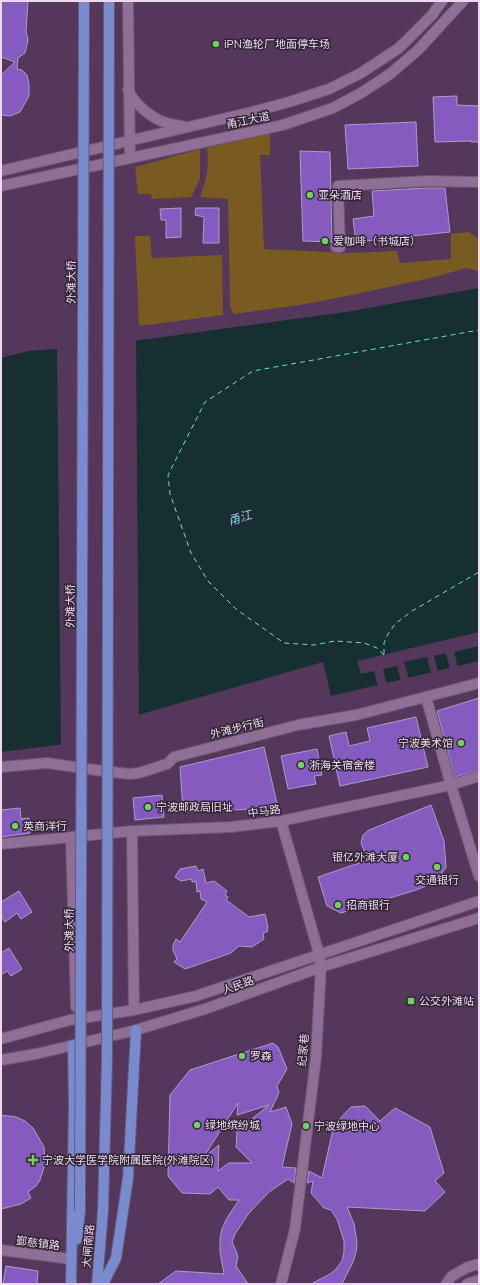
<svg xmlns="http://www.w3.org/2000/svg" width="480" height="1285" font-family="Mulish,'Noto Sans SC',sans-serif">
<style>
.green{fill:#795b21}
.water{fill:#162f31}
.pier{fill:#54375a}
.lines{fill:none;stroke-linecap:round;stroke-linejoin:round}
.ferry{stroke:#63dfe6;stroke-width:1;stroke-dasharray:5 4;stroke-linecap:butt}
.building{fill:#855bc0;stroke:#ac9ccb;fill-rule:evenodd}
.street-casing{stroke:#6f5674;stroke-width:12}
.secondary-casing{stroke:#6f5674;stroke-width:12}
.primary-casing{stroke:#6f5674;stroke-width:12}
.street{stroke:#906f96;stroke-width:10}
.secondary{stroke:#906f96;stroke-width:10}
.primary{stroke:#798bcf;stroke-width:10}
.primary-bridge-casing{stroke:#6f5674;stroke-width:12;stroke-linecap:butt}
.primary-bridge{stroke:#798bcf;stroke-width:10}
.poi-dot{fill:#70d35e;stroke:#322435;stroke-width:1.5}
.labels{text-anchor:middle;stroke-width:3;stroke-linejoin:round;paint-order:stroke}
.poi-label{font-size:11px;fill:#ecdaef;stroke:#322435;text-anchor:start}
.street-label{font-size:11px;fill:#ecdaef;stroke:#322435}
.water-label{font-size:12px;font-style:italic;fill:#63dfe6;stroke:#322435}
</style>
<rect width="100%" height="100%" fill="#54375a"/>
<!-- green -->
<path class="green" d="M255,131L270,132V155H260L264,249L349,253L397,251L400,263L451,259V234L469,232L479,239V271L466,268L435,277L347,296L300,305L234,314L230,307L228,199L200,197C207,178 209,168 207,148Z
M200,149V179L191,197L152,199L151,194H138L135,167Z
M135,236H150L152,258L222,255L223,315L139,326Z"/>
<!-- water -->
<path class="water" d="M479,288V661L331,696L323,662L141,714L64,744L1,752V358L28,351L105,345L346,312Z"/>
<!-- pier -->
<path class="pier" d="M136,339L139,717L61,746L57,347L105,343Z
M479,632V646L454,652L458,668L450,670L446,653L434,656L438,672L431,674L427,657L404,662L409,679L401,681L397,666L383,669L387,685L378,687L374,671L361,674L357,661Z"/>
<g class="lines">
<!-- ferry -->
<path class="ferry" d="M384,654V643L388,634L395,624L412,611L479,572
M384,655L377,648L364,643L335,641L314,645L284,643L236,609L208,581L191,553L170,494L168,475L205,402L253,371L479,330"/>
</g>
<!-- building -->
<path class="building" d="M1,1H28L26,31L28,40L25,53L18,58L17,69L22,70L27,75L29,84V96L20,112L10,116L1,115V75L15,62L1,57Z
M457,96V105L479,106V142H471V141L435,142L433,97Z
M416,122L418,166L348,169L345,125Z
M300,151L330,152L332,242L303,241Z
M426,188H445L450,232L356,242L353,219L374,216L372,191Z
M181,208V237L166,238V220H161L160,209Z
M196,208H219V243H203L204,217L195,215Z
M479,698V770L455,777L437,711Z
M416,717L428,767L340,786L329,736L346,732L349,746L370,741L367,728Z
M264,747L278,808L183,812L180,767Z
M317,749L322,775L314,776L316,784L288,789L281,756Z
M162,795L164,817L135,820L133,798Z
M431,805L444,841L446,867L436,882L416,890L341,913L327,906L318,877L368,860L361,843L363,835L369,830Z
M20,808L21,819L29,818L30,833L1,837V810Z
M196,866L198,871L203,869L206,883L214,881L227,891L225,895L228,897L226,900L249,917L265,914L268,927L267,932L263,933L264,939L252,947L239,946L231,953L185,969L174,962L177,959L173,950V945L176,939L180,942L207,902L201,899L200,891L197,892L196,881L192,882V879L181,881L175,877L180,869Z
M19,891L32,912L21,919L17,913L5,922L1,916V902Z
M9,948L22,969L11,976L7,971L1,975V953Z
M273,1043L278,1047L287,1069L277,1086L279,1093L270,1112L286,1107L292,1124L282,1167L296,1168L294,1183L288,1179L269,1192L249,1213L235,1234L232,1242L236,1251L238,1257L236,1266L248,1284H158L176,1271L224,1274L220,1252V1239L222,1229L227,1218L239,1200H229L218,1187L210,1194L182,1193L168,1176L170,1095L190,1070ZM238,1103L237,1115L269,1105L237,1131L236,1147L252,1163H229L218,1171L219,1145L203,1158Z
M365,1106L380,1121L395,1108L430,1127L444,1173L435,1181L445,1192L425,1211L347,1207L354,1224L357,1242L356,1252L353,1262L342,1284H311L330,1274L336,1269L342,1261L344,1252V1241L337,1219L331,1210L324,1208L311,1193L313,1181L307,1183L309,1171L322,1178L334,1125L351,1107Z
M1,1115L16,1117L25,1121L33,1128L44,1147L45,1164L40,1180L36,1186L28,1192L31,1198L21,1204L1,1209Z
M6,1266L38,1271L37,1284H3Z"/>
<g class="lines">
<!-- street casing -->
<g class="street-casing">
<path id="street" d="M336,247H340L338,186L426,181L479,182
M426,697L451,785L479,876
M1,767L47,763L103,771L130,774L139,773L167,764L174,757L298,725L356,715L479,683
M132,831L134,1010
M71,838L76,1007
M1,1250L71,1259"/>
</g>
<!-- secondary casing -->
<g class="secondary-casing">
<path id="secondary" d="M128,1L130,158
M128,90C134,103 148,115 161,121C168,124 178,125 186,127
M1,171L252,112L289,102L329,89L361,73L399,48L432,15L442,1
M1,186L283,125L333,108L361,93L390,74L418,50L463,1
M1,844L132,831L231,827L281,821L451,785L479,776
M1,1039L70,1020L134,1010L196,996L479,901
M1,1060L36,1054L136,1030L205,1009L321,967L479,918
M281,1284L295,1229L316,1057L321,967L319,954L281,821
M446,1284L452,1276L468,1267L479,1264
M467,1284L479,1280"/>
</g>
<!-- primary casing -->
<g class="primary-casing">
<path id="primary" d="M77,1239L80,1211
M71,1284L74,1105L73,1045
M97,1284L103,1210
M103,1284L116,1258L128,1178L136,1030"/>
</g>
<!-- street -->
<use href="#street" class="street"/>
<!-- secondary -->
<use href="#secondary" class="secondary"/>
<!-- primary -->
<use href="#primary" class="primary"/>
<!-- primary-bridge casing -->
<g class="primary-bridge-casing">
<path id="primary-bridge" d="M103,1210L107,1060L109,1
M80,1211L84,1"/>
</g>
<!-- primary-bridge -->
<use href="#primary-bridge" class="primary-bridge"/>
</g>
<!-- markers -->
<g class="poi-dot">
<circle cx="216" cy="44" r="4"/>
<circle cx="310" cy="195" r="4"/>
<circle cx="325" cy="241" r="4"/>
<circle cx="461" cy="743" r="4"/>
<circle cx="301" cy="765" r="4"/>
<circle cx="148" cy="807" r="4"/>
<circle cx="15" cy="826" r="4"/>
<circle cx="406" cy="857" r="4"/>
<circle cx="437" cy="867" r="4"/>
<circle cx="338" cy="905" r="4"/>
<rect x="407" y="997" width="8" height="8" rx="2"/>
<circle cx="242" cy="1056" r="4"/>
<circle cx="197" cy="1125" r="4"/>
<circle cx="306" cy="1126" r="4"/>
<path d="M31 1154h4v4h4v4h-4v4h-4v-4h-4v-4h4z"/>
</g>
<g class="labels">
<!-- poi labels -->
<g class="poi-label">
<text x="224" y="48">iPN渔轮厂地面停车场</text>
<text x="318" y="199">亚朵酒店</text>
<text x="333" y="245">爱咖啡（书城店）</text>
<text x="453" y="747" text-anchor="end">宁波美术馆</text>
<text x="309" y="769">浙海关宿舍楼</text>
<text x="156" y="811">宁波邮政局旧址</text>
<text x="23" y="830">英商洋行</text>
<text x="398" y="861" text-anchor="end">银亿外滩大厦</text>
<text x="437" y="884" text-anchor="middle">交通银行</text>
<text x="346" y="909">招商银行</text>
<text x="419" y="1005">公交外滩站</text>
<text x="250" y="1060">罗森</text>
<text x="205" y="1129">绿地缤纷城</text>
<text x="314" y="1130">宁波绿地中心</text>
<text x="42" y="1164">宁波大学医学院附属医院(外滩院区)</text>
</g>
<!-- street labels -->
<g class="street-label">
<text transform="translate(248 120) rotate(-12)" y="4">甬江大道</text>
<text transform="translate(71 282) rotate(-90)" y="4">外滩大桥</text>
<text transform="translate(70 606) rotate(-90)" y="4">外滩大桥</text>
<text transform="translate(237 728) rotate(-14)" y="4">外滩步行街</text>
<text transform="translate(264 811) rotate(-8)" y="4">中马路</text>
<text transform="translate(69 930) rotate(-90)" y="4">外滩大桥</text>
<text transform="translate(238 985) rotate(-20)" y="4">人民路</text>
<text transform="translate(303 1050) rotate(-85)" y="4">纪家巷</text>
<text transform="translate(38 1243) rotate(7)" y="4">鄞慈镇路</text>
<text transform="translate(88 1246) rotate(-85)" y="4">大闸南路</text>
</g>
<!-- water labels -->
<g class="water-label">
<text transform="translate(240 518) rotate(-16)" y="4">甬江</text>
</g>
</g>
<!-- border -->
<rect width="480" height="1285" fill="none" stroke="#ecdaef" stroke-width="4"/>
</svg>
